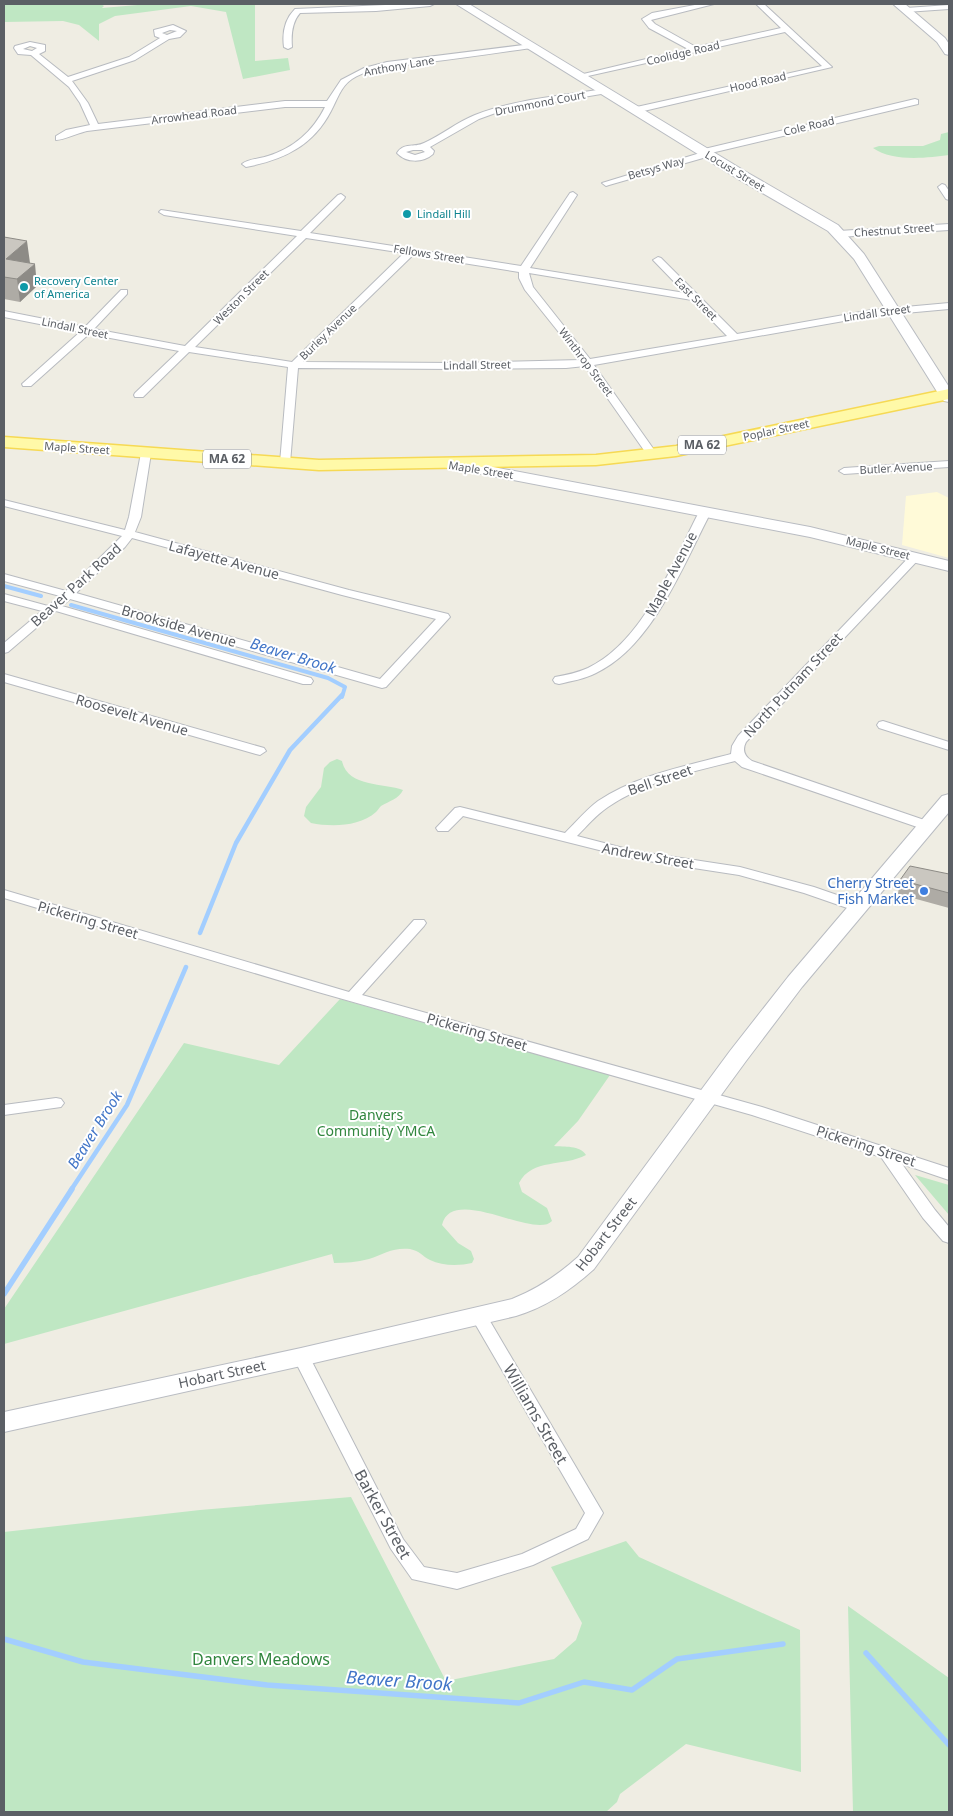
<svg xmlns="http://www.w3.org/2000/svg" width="953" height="1816" font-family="'Noto Sans',sans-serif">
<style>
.commercial{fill:#fffad8}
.green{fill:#bfe7c3}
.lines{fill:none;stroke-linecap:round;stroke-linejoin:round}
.stream-far2{stroke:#a3ceff;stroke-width:4}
.stream-far1{stroke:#a3ceff;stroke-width:4.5}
.stream{stroke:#a3ceff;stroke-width:5.5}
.street-casing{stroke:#b8bbc0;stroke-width:2}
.secondary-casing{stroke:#b9bcc2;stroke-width:2}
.primary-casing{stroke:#f6d954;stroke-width:3}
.street{fill:#fff;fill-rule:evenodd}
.secondary{fill:#fff;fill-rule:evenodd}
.primary{fill:#fff9a8;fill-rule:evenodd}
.wall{fill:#aeaba5}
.shaded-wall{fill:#8d8b86}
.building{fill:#cac7c0;stroke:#8d8b86}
.culture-dot{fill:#0f9aa8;stroke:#fff;stroke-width:2}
.shop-dot{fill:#3f7fe0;stroke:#fff;stroke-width:2}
.labels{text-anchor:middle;stroke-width:4;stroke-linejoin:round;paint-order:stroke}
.far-street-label{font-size:11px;fill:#5b5f65;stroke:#fff}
.far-culture-label{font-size:11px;fill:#0d838f;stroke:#fff;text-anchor:start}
.shield{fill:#fff;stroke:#8c8f93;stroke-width:1}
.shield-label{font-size:12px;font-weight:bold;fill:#5b5f65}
.street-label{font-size:14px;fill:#5b5f65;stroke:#fff}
.shop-label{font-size:14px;fill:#366cbe;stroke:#fff;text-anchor:end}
.park-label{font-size:14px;fill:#31863e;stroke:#fff}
.water-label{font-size:15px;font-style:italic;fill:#4175c7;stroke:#fff}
.near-street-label{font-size:16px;fill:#5b5f65;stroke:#fff}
.near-park-label{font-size:16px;fill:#31863e;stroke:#fff}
.near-water-label{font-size:18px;font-style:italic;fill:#4175c7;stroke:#fff}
</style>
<rect width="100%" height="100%" fill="#efede3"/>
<!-- commercial -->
<path class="commercial" d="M937,492L949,498V558L902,545L906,496Z"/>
<!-- green -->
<path class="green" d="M4,4H101L104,6L102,8L149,4H255V61L288,58L290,70L243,79L226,12L191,6L115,16L99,24V41L79,25L63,21L4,22Z
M949,132V155C927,158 892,162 873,148L879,146H923L940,140L941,134Z
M337,759L342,761C347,787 384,783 403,790C399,799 389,801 381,806C379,808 378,810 376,812C359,827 331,827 311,823L304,816L306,807L321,787L324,768L330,762Z
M340,999L610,1075L578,1121L554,1146C564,1147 580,1145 586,1155C564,1167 532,1158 519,1183L522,1192L547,1208L552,1221C535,1240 452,1184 442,1225L458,1243L471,1251L474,1259L472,1263C459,1266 442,1266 430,1260C422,1256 420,1251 410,1249C394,1247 383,1254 369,1259C357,1262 345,1263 334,1263L332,1254L4,1344V1309L184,1043L279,1065Z
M915,1175L949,1185V1215Z
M351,1497L446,1681L554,1659L576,1640L582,1623L551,1567L626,1541L639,1557L800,1630L801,1772L686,1744L620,1794L617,1802L606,1812H4V1532L200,1510Z
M848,1606L949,1678V1812H853Z"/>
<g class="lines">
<!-- stream-far2 -->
<path class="stream-far2" d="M4,586L41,596
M71,605L328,678L345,687L342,697"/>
<!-- stream-far1 -->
<path class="stream-far1" d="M200,933L236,843L290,750L342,695
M71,1190L127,1105L186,967"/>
<!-- stream -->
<path class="stream" d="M4,1294L72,1189
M4,1639L83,1662L267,1685L519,1703L584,1682L632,1690L677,1659L783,1644
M866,1653L949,1745"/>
<!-- street casing -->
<g class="street-casing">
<path id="street" d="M408,4H434L430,6L376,11L300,13C292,22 291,35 292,47L288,49L284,47C282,33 285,19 295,9Z
M700,4H714L651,20L655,24L696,47L781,28L756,4H764L832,67L635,113L631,110L632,108L822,66L785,32L579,78L575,76L688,49L649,28L642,19L652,13Z
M949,5V9L906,12L902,10L906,8Z
M173,25L186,31L180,37L169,39L135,60L72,81L88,103L98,124L285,101H327L341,80L364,68L387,62L531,44L535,46L531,48C497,53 463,58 429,62C404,66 374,65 352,79C341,86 337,100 331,111C313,146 283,160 246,167L242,164C248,159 259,159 268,156C294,148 313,131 325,107H285L87,131C78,133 63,140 56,140V136L66,130L90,125L80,103L69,87L31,55L18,54L14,48L15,46L30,42L45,45V51L39,54L68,77L129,57L160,38L155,36L154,30ZM170,30L177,31L167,35L162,33ZM30,46L37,48L32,51L23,49Z
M604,89L608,91L607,93L501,111L479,119L430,147L434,151L433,154C423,163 406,163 397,153C404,142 414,148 424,143C442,135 457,122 475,115C515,99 562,96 604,89ZM413,150H422L425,152L415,155L406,152Z
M915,99L918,100V104L711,153L710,156L609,185L606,186L602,183L700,153V150Z
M942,184L945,185L949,191V200L946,199L938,187Z
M573,192L577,195L530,268L685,293L653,260L658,257L661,258L737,334L872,310L949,303V309L872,316L594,365L657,454L652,457L648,456L585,366L566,368L456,369L298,368L290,463L285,466L280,463L288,367L189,352L143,397H135L134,395L135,393L179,351L89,334L31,386H23L22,384L80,332L4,317V311L85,327L121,290H127V294L94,329L185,346L297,236L164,215L159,212L161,210L301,231L338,195L341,194L345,197L344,199L310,233L521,266L570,193ZM306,238L404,253L292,362L195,347ZM413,255L519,272V278L525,290L581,360L456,363L303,362ZM529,273L692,300L727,336L590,359L533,287Z
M949,224V230L839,237L834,234L839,231Z
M146,450L151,453L141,517L135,532L349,590L448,614L450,617L386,687L382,688L70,599L62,606L311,678L313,681L311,684H303L56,611L8,652L4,653V643L42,611L4,601V594L48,606L60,596L4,581V574L66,591L122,536L4,506V500L125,530L129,517L141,453ZM132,538L342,595L436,619L380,679L76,593L125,547Z
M949,461V467L844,474L839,471L844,468Z
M705,509L711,512C683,565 653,646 596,673C585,679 571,681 559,684L555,683L553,680L555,677C566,675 577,673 588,668C644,641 672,564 699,512Z
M915,554L919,555L921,557L919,559L746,742C742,750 744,756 752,761L933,823L935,826L933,829H923L742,767L735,761C692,772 646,781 608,807C596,815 587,826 577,836L635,851L740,867L814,887L863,904L865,907L863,910H853L804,893L739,875L635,859L463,816L448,831H438L436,828L455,808L460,807L565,833C576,822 586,810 598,801C637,775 686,766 731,754L732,746L738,736L911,555Z
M4,674L264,748L266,751L260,755L256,754L4,682Z
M883,721L949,742V750L879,728L877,725L879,722Z
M4,890L349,992L414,920H424L426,923L424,926L362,995L762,1107L949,1168V1180L902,1164L935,1210L949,1227V1243L943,1241L923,1218L881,1157L752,1115L318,992L4,898Z
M56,1098L61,1099L64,1103L61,1107L4,1115V1105Z
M478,1309L484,1311L603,1513L588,1539L533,1565L457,1589L412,1579L391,1549L293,1357L295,1352L301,1351L307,1352L403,1539L424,1567L457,1573L522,1554L576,1529L585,1513L470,1315L472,1311Z"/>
</g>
<!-- secondary casing -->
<g class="secondary-casing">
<path id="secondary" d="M456,4H469L748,173L838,225L864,254L949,387V402L944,401L941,398L854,259L828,231L738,179Z
M893,4H905L945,38L949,44V55L945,54L937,42Z
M451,459L810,527L949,561V571L810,537L445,467L443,464L445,461Z
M949,794V812L802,987L746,1061L594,1269C571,1290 546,1307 516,1316L301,1366L4,1432V1412L301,1348L512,1299C537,1289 558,1275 578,1257L730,1051L788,977L942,796Z"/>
</g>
<!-- primary casing -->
<g class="primary-casing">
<path id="primary" d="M949,389V399L676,456L596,465L319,470L4,447V437L319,460L596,455L676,446Z"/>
</g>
<!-- street -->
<use href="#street" class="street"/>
<!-- secondary -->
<use href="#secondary" class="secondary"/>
<!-- primary -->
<use href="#primary" class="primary"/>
</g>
<!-- wall -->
<path class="wall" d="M4,237L30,263L37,286L20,302L4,299Z
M949,874V908L898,894L900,880Z"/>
<!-- shaded-wall -->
<path class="shaded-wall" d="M27,241L30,263L6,259Z
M35,264L37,286L20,302L17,279Z"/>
<!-- building -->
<path class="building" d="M4,237L27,241L6,259L35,264L17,279L4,277Z
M910,866L949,874V893L900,880Z"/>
<!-- markers -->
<g class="culture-dot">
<circle cx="407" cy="214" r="5"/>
<circle cx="24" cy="287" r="5"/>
</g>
<circle class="shop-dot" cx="924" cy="891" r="5"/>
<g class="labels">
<!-- far-street labels -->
<g class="far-street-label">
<text transform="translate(683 53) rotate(-13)" y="4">Coolidge Road</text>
<text transform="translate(399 66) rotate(-10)" y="4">Anthony Lane</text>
<text transform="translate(758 82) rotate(-13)" y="4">Hood Road</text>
<text transform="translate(540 103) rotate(-11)" y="4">Drummond Court</text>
<text transform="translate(194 115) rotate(-7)" y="4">Arrowhead Road</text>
<text transform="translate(809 126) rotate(-13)" y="4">Cole Road</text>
<text transform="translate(656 168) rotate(-16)" y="4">Betsys Way</text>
<text transform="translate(735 171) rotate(31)" y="4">Locust Street</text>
<text transform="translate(894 230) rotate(-4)" y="4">Chestnut Street</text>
<text transform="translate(429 254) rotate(9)" y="4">Fellows Street</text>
<text transform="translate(241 297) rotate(-45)" y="4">Weston Street</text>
<text transform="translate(696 299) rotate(45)" y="4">East Street</text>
<text transform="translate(877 313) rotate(-8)" y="4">Lindall Street</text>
<text transform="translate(75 328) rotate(12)" y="4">Lindall Street</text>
<text transform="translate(328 332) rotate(-44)" y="4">Burley Avenue</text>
<text transform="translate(586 362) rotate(53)" y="4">Winthrop Street</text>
<text transform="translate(477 365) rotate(-1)" y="4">Lindall Street</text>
<text transform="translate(776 430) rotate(-12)" y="4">Poplar Street</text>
<text transform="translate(77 448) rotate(4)" y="4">Maple Street</text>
<text transform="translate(896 468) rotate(-3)" y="4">Butler Avenue</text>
<text transform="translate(481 470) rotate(9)" y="4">Maple Street</text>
<text transform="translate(878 548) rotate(14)" y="4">Maple Street</text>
</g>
<!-- far-culture labels -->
<g class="far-culture-label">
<text x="417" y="218">Lindall Hill</text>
<text x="34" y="285">Recovery Center<tspan x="34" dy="13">of America</tspan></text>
</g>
<!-- shield labels -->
<g class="shield">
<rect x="678" y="435.5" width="48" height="19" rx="4"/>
<rect x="203" y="449.5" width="48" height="19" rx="4"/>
</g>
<g class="shield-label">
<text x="702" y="449">MA 62</text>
<text x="227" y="463">MA 62</text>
</g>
<!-- street labels -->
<g class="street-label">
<text transform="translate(224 560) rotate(15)" y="5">Lafayette Avenue</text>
<text transform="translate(671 574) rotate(-62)" y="5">Maple Avenue</text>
<text transform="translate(76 585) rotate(-42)" y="5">Beaver Park Road</text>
<text transform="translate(179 626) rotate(16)" y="5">Brookside Avenue</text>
<text transform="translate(793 685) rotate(-47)" y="5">North Putnam Street</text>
<text transform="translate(132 715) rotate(16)" y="5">Roosevelt Avenue</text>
<text transform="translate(660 780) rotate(-19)" y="5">Bell Street</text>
<text transform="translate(648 856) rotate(10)" y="5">Andrew Street</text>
<text transform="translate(88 920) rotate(16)" y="5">Pickering Street</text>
<text transform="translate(477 1032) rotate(16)" y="5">Pickering Street</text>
<text transform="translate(866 1146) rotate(18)" y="5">Pickering Street</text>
<text transform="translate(606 1234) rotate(-52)" y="5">Hobart Street</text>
<text transform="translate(222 1374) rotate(-12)" y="5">Hobart Street</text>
</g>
<!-- shop labels -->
<g class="shop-label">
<text x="914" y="888">Cherry Street<tspan x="914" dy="16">Fish Market</tspan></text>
</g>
<!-- park labels -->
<g class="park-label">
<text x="376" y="1120">Danvers<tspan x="376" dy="16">Community YMCA</tspan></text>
</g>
<!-- water labels -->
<g class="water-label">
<text transform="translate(293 656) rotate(17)" y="5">Beaver Brook</text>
<text transform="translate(95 1130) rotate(-58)" y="5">Beaver Brook</text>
</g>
<!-- near-street labels -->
<g class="near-street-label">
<text transform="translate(536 1414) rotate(60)" y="6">Williams Street</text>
<text transform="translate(383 1514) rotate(61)" y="6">Barker Street</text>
</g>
<!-- near-park labels -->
<g class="near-park-label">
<text x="261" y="1665">Danvers Meadows</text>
</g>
<!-- near-water labels -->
<g class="near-water-label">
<text transform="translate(399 1681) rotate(4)" y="6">Beaver Brook</text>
</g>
</g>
<!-- border -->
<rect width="953" height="1816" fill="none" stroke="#5b5f65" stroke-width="10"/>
</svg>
